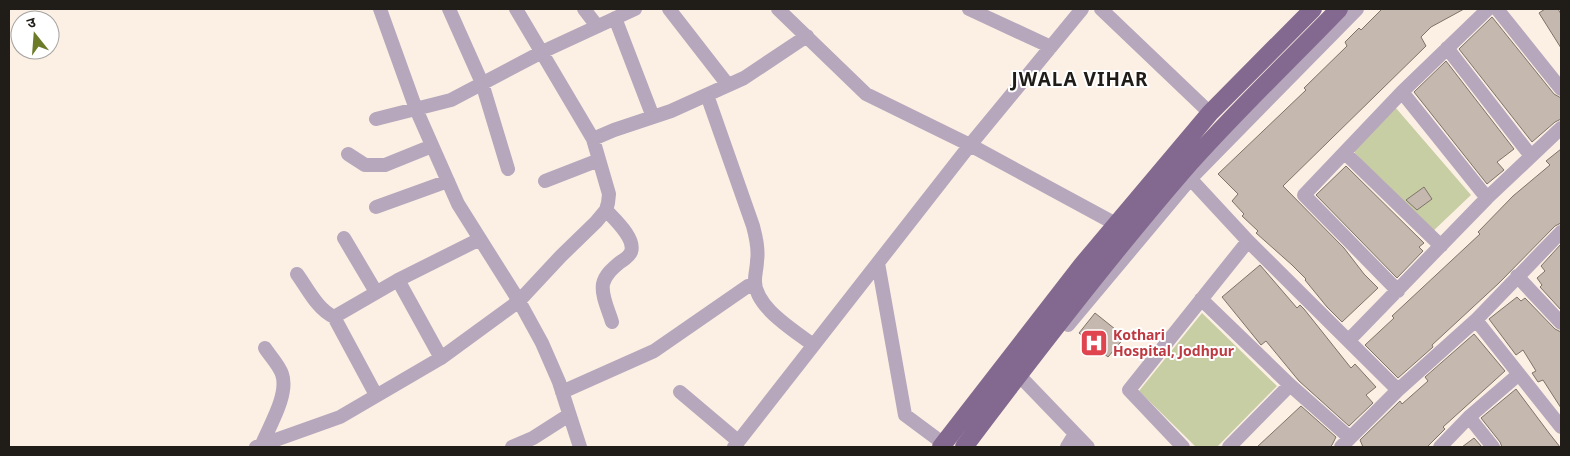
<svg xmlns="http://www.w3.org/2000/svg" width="1570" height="456" font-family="Georgia,'Noto Sans Devanagari',serif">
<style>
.green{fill:#c7cea4}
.building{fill:#c5b8ae;stroke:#7f7369}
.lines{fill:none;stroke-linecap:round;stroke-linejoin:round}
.minor{stroke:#b6a7bd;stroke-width:14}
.major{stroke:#83698f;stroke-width:18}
.labels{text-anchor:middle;stroke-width:4;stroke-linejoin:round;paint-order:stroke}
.health-label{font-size:14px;font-weight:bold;fill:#be3a42;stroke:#fff;text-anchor:start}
.district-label{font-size:19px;font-weight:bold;letter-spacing:1px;fill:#201c17;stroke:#fff}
</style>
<rect width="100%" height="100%" fill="#fcf0e4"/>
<!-- green -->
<path class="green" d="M1389,100L1471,195L1430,234L1346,143Z
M1202,313L1277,386L1217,447H1196L1139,391Z"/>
<!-- building -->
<path class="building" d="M1382,9H1464L1431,27L1421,37L1426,46L1283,186L1344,248L1364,274L1378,288L1342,322L1327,307L1305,280L1306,279L1292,265L1256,233L1258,231L1242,216L1244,214L1232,201L1238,194L1218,174L1306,90L1304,88L1347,46L1345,42L1359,28L1361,30Z
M1545,9H1558L1561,14V48L1539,13Z
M1492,17L1554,94L1561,98V119L1555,122L1532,142L1459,49Z
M1446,61L1514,149L1497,162L1504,170L1487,184L1414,92Z
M1561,149V223L1555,226L1499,283L1432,345L1433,347L1398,378L1365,345L1394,318L1392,316L1480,234L1478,232L1513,196L1550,165L1546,161Z
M1346,166L1424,243L1419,247L1423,251L1397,278L1316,195Z
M1424,187L1432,199L1417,210L1406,200Z
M1561,244V310L1540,287L1542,285L1537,278L1545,271L1541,266Z
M1260,265L1297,308L1300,305L1304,309L1351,368L1355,364L1376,387L1366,395L1373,403L1349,426L1299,381L1266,341L1261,345L1222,297Z
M1517,297L1521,301L1525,298L1555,329L1561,332V408L1543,380L1538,382L1532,373L1536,371L1523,350L1516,355L1489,319Z
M1095,313L1125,337L1108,357L1079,333Z
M1474,334L1505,371L1443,427L1445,429L1427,447H1363L1360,440L1400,401L1402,404L1428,381L1425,377Z
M1516,389L1549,433L1560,447H1502L1500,442L1481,418Z
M1301,406L1336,437L1332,445L1330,447H1257Z
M1474,438L1482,447H1462Z"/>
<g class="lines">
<!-- minor -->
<path class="minor" d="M380,9L416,109L458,204L519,301L542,343L559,382L580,447
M449,9L482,83L508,169
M516,9L593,139L614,130L671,111L744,78L807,36
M584,9L597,26
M669,9L728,85
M778,9L866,94L970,145L1125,229
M969,9L1051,47
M1101,9L1210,113
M1497,9L1561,89
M615,18L653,117
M1447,48L1531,156
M1402,92L1487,198
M707,95L753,226C756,237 759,249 757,261C757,267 755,274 755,280C754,307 794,330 813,345
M376,119L451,100L542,52L635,9
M1345,153L1441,246
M348,154L365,165H385L432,146
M1185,173L1248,241L1398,390
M545,181L599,160
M376,207L448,181
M606,210C614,219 636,238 631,252C629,257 623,260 619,263C612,269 605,275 603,284C601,296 609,311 612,322
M344,238L376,292
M878,263L905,415L944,444
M297,274C308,289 317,309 334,317
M1517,276L1561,323
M398,280L441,358
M1398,291L1304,195L1402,92L1488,9
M1201,299L1290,385L1350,438
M1476,320L1561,427
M1068,325L1191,178L1357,9
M1349,340L1487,198L1561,128
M1013,369L1088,447
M562,392L654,351L748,286
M680,392L738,441
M376,395L334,317L398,280L480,239
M1469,417L1493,447
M262,444C270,425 289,394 282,374C279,365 270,356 265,348
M256,447L340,417L441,358L519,301L561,256L596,222L606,210L608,203L609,194L593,139
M512,447L533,438L569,415
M734,447L970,145L1082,9
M1067,447L1075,434
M1183,447L1129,390L1248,241
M1229,447L1290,385
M1341,447L1398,390L1476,320L1561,232
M1440,447L1469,417L1519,374"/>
<!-- major -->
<path class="major" d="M941,447L1082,265L1210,113L1313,9
M964,447C1034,354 1106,260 1182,172C1232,115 1287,63 1339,9"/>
</g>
<!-- icons -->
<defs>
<g id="hospital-square" transform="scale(1.4375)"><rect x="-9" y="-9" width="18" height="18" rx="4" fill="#e0444e" stroke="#fff"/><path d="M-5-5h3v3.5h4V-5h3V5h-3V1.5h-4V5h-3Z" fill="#fff"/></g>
</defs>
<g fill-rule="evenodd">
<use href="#hospital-square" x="1094" y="343"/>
</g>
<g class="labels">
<!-- health labels -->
<g class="health-label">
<text x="1113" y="340">Kothari<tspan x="1113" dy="16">Hospital, Jodhpur</tspan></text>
</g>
<!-- district labels -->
<g class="district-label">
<text x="1080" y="86">JWALA VIHAR</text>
</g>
</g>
<!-- border -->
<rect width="1570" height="456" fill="none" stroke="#201c17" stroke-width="20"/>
<!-- north arrow -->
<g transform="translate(35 35) rotate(343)"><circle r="24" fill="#ffffff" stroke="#a6a4a2"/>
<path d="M0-4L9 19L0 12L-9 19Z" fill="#6c7b28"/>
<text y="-8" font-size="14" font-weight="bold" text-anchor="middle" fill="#201c17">उ</text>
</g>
</svg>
